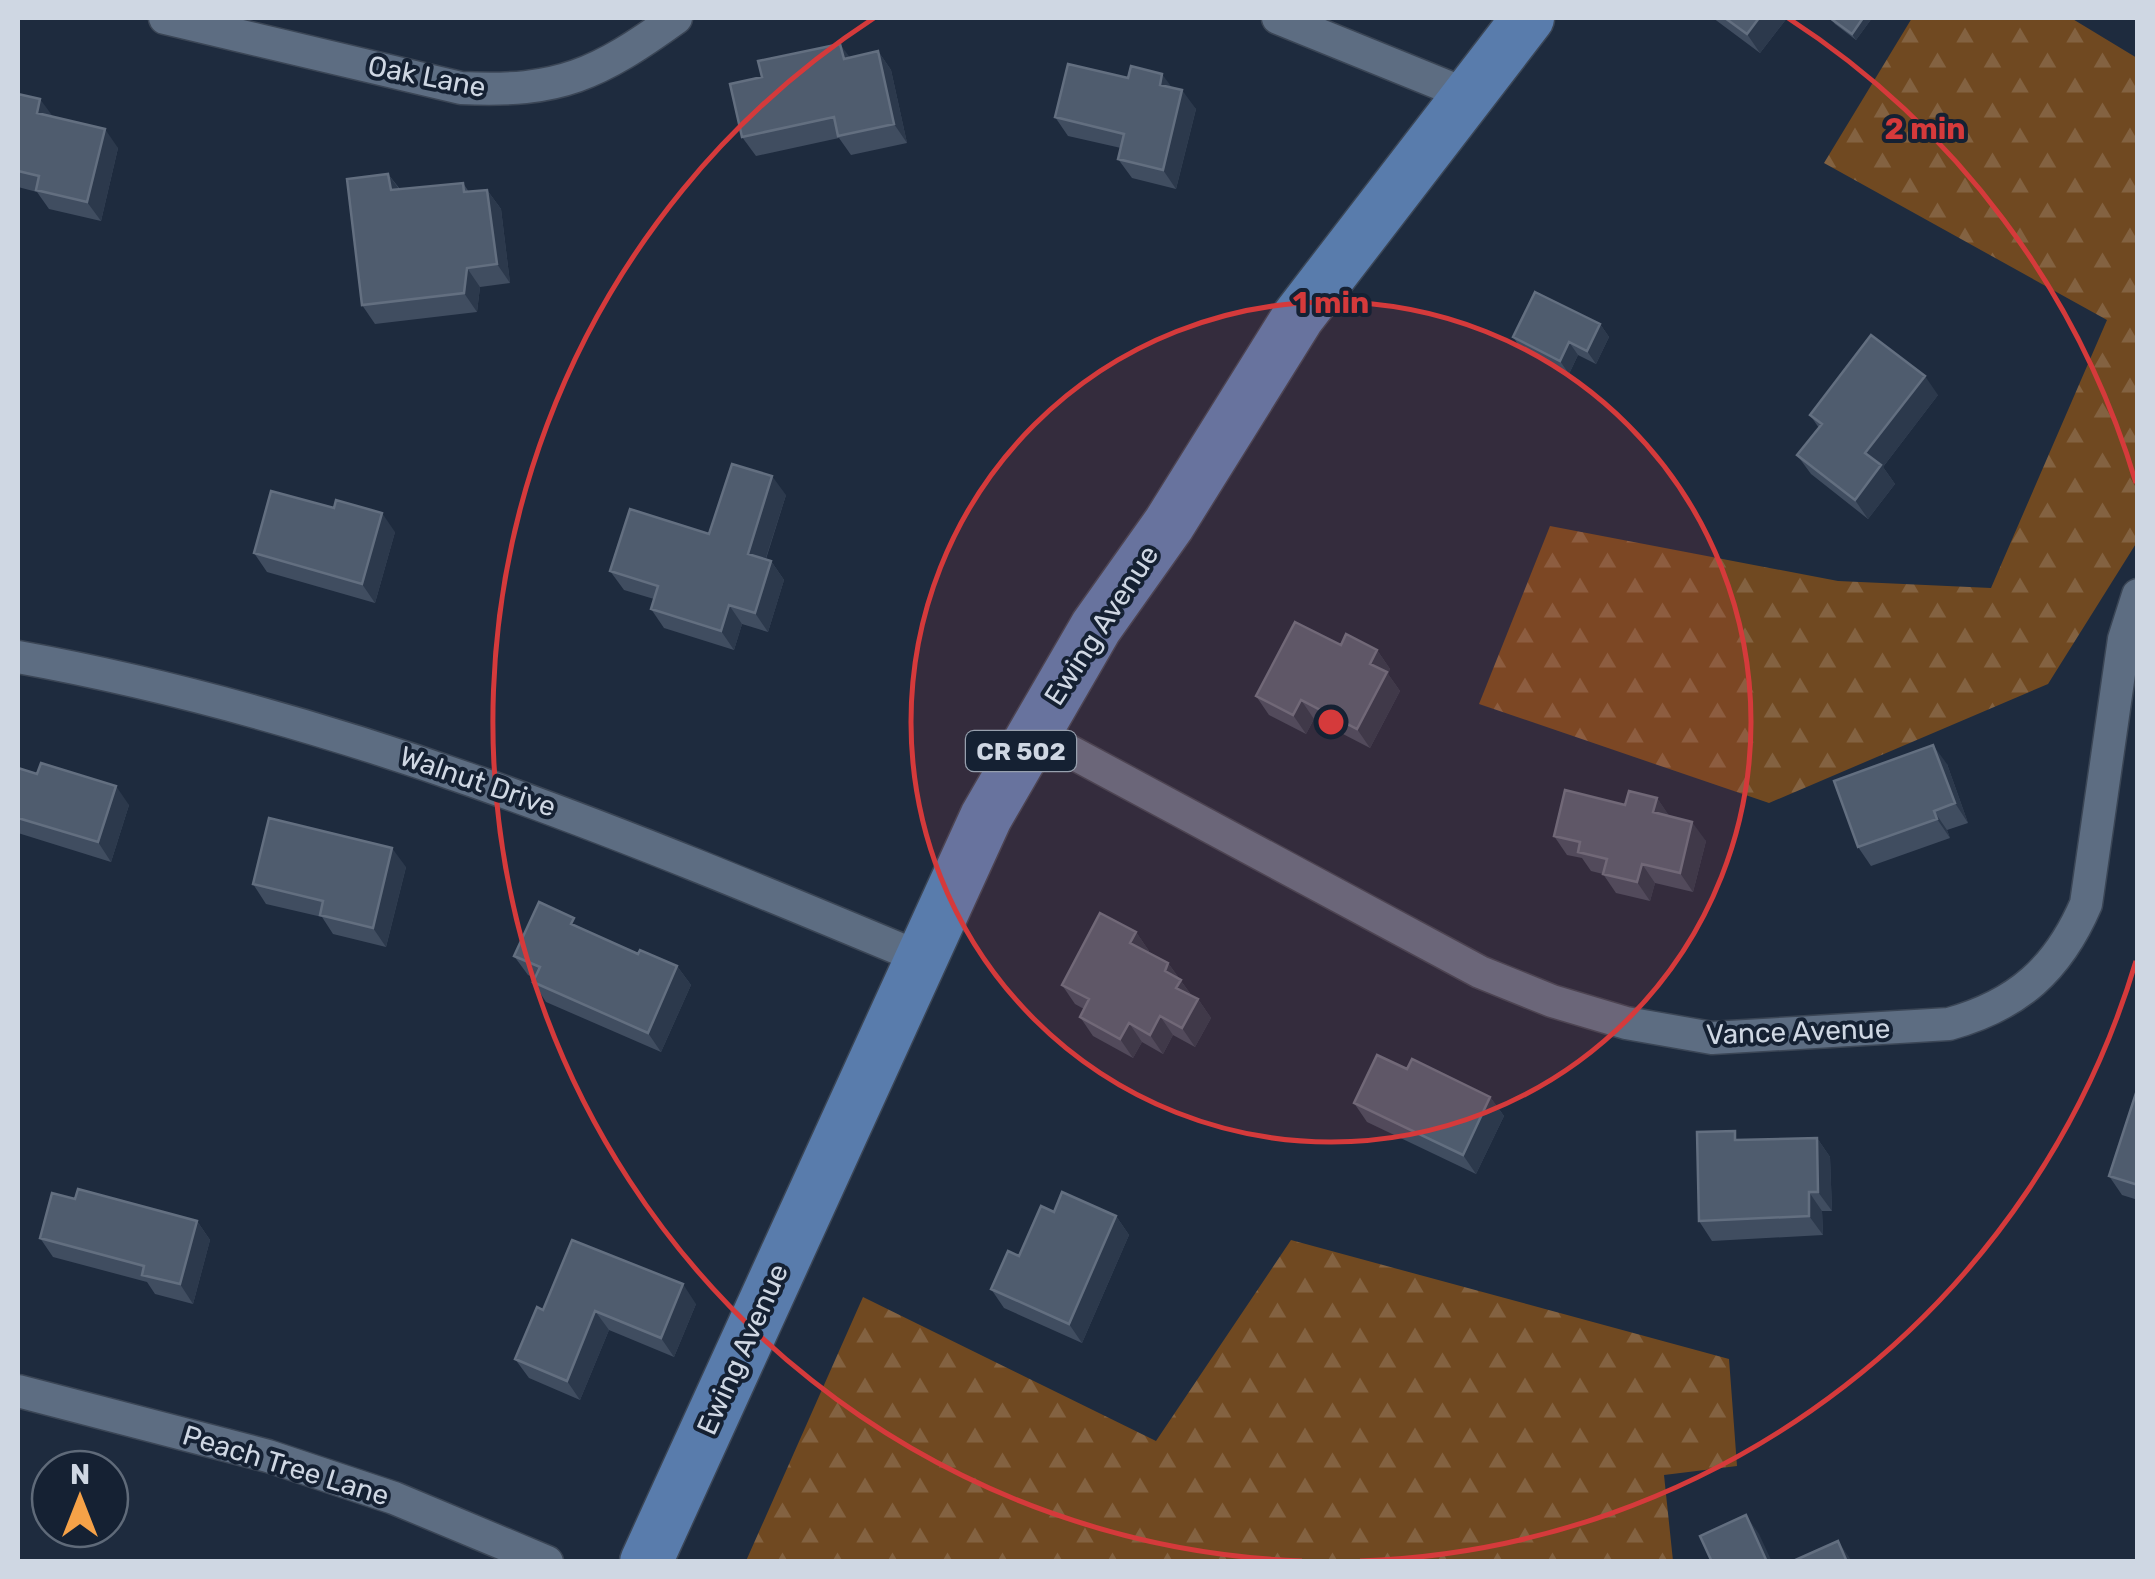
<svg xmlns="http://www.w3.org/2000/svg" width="2155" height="1579" font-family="Rubik,sans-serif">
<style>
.forest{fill:url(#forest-firs)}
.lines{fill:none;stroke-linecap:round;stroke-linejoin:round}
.street-casing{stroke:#3b4656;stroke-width:35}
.primary-casing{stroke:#3b4656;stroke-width:55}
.street{stroke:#5d6d82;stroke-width:32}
.primary{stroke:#597cac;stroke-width:52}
.wall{fill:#404d60}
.shaded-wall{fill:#2c394c}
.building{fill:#4f5c6e;stroke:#636f80;stroke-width:2.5}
.ring{fill:none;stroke:#d53a3b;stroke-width:5}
.labels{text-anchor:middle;stroke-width:8;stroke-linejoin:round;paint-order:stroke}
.shield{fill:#152133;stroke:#97a0ae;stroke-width:2.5}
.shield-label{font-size:25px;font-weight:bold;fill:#cfd7e3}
.street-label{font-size:28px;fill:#cfd7e3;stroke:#152133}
.centre{fill:#d53a3b;stroke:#152133;stroke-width:5}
.ring-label{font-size:30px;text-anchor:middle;font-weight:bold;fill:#d53a3b;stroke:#152133;stroke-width:8;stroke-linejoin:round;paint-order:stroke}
</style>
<defs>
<pattern id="forest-firs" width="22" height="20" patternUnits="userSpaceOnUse" patternTransform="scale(2.5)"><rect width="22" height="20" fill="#704921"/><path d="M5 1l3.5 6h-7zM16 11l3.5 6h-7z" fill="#836241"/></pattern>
</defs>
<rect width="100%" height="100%" fill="#1e2b3e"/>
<!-- forest -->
<path class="forest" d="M1912,18H2071L2137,58V542L2048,684L1769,803L1479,704L1550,526L1838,581L1991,588L2107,320L1824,163Z
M1291,1240L1729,1359L1737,1466L1664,1475L1673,1561H746L863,1297L1156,1441Z"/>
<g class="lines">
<!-- street casing -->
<g class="street-casing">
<path id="street" d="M165,18L461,88C560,93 598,74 676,18
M1278,18L1468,95
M18,657C339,715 622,833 921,958
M1032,731L1480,972L1552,1001L1626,1023L1712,1038L1949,1024C2018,1005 2058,969 2086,904L2124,639L2138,595
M18,1391L268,1456L394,1498L547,1562"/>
</g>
<!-- primary casing -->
<g class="primary-casing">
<path id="primary" d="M646,1562L986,817L1096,627L1169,524L1298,317L1528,18"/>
</g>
<!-- street -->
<use href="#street" class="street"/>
<!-- primary -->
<use href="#primary" class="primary"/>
</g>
<!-- wall -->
<path class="wall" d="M1713,18H1787L1760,53Z
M1830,18H1872L1856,40L1835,24Z
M878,51L891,70L907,143L851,155L839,138L756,156L742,137L850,58Z
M1172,87L1196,109L1176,189L1132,178L1118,159L1121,148L1068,136L1055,117Z
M18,94L52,116L118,148L101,221L49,209L37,192L18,187Z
M388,174L400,189L463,183L469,192L487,190L501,209L510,283L480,287L477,312L375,324L362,305Z
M1600,324L1609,337L1596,364L1578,355L1569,374L1522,350L1513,337Z
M1938,395L1883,467L1895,484L1868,519L1811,474L1797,455L1819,428L1810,415Z
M786,495L766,559L771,561L784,580L768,632L742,624L734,650L664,628L651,609L654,599L624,590L610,571L709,534Z
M395,532L375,603L267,572L254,553Z
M1341,645L1377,650L1390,669L1388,674L1400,691L1370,748L1314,719L1306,734L1269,715L1256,696Z
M1947,764L1968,823L1947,830L1950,838L1871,866L1858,847Z
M18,768L129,805L111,862L18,833Z
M1657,798L1669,816L1706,841L1693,892L1655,883L1650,901L1616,893L1603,874L1591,871L1582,858L1567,855L1554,836L1625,805Z
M406,867L386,947L333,934L322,917L266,904L253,884Z
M582,929L638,954L677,966L691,985L661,1052L546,1002L533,982L535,978L528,975L514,956Z
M1136,932L1149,951L1148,952L1168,963L1192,996L1198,999L1211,1018L1195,1047L1173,1035L1163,1054L1142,1042L1133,1058L1093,1036L1080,1017L1084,1009L1075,1004L1062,985Z
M2138,1087V1200L2122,1195L2109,1176Z
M1490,1097L1504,1116L1476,1174L1367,1122L1354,1103Z
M1817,1138L1830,1157L1832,1211H1822L1823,1235L1712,1241L1699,1221L1741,1140Z
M75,1199L197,1221L210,1240L193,1304L155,1294L147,1282L53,1257L40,1238Z
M1054,1212L1116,1216L1129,1235L1082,1343L1004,1308L991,1289Z
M696,1304L674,1357L609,1330L580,1400L529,1378L515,1359L543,1310Z"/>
<!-- shaded-wall -->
<path class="shaded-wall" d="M1759,18H1787L1760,53L1747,34Z
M1863,18H1872L1856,40L1852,34Z
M840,44L854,63L844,59Z
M878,51L891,70L907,143L894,124Z
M1162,74L1176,93L1160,85Z
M1182,90L1196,109L1176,189L1163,170Z
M40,99L54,118L37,113Z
M105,129L118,148L101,221L87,202Z
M388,174L402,193L391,190Z
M487,190L501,209L510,283L497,264Z
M467,268L480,287L477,312L464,293Z
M1600,324L1609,337L1596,364L1587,351Z
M1569,342L1578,355L1569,374L1560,361Z
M1925,376L1938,395L1883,467L1895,484L1868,519L1855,500L1865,453Z
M772,476L786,495L761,573L748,554Z
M382,513L395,532L375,603L362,584Z
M771,561L784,580L768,632L755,613Z
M729,605L742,624L734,650L721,631Z
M1377,650L1390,669L1388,674L1400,691L1370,748L1357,729L1370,664Z
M1301,700L1314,719L1306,734L1293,715Z
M1933,745L1947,764L1968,823L1955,803Z
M116,786L129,805L111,862L98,842Z
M1657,798L1670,817L1653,812Z
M1934,811L1947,830L1950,838L1937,819Z
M1692,822L1706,841L1693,892L1680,873Z
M392,848L406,867L386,947L373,928Z
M1642,864L1655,883L1650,901L1637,882Z
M1136,932L1149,951L1143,962L1130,943Z
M1168,963L1194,999L1190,1007L1165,971Z
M677,966L691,985L661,1052L648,1033Z
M1198,999L1211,1018L1195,1047L1182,1028Z
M1160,1016L1173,1035L1163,1054L1150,1035Z
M1129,1023L1142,1042L1133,1058L1120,1039Z
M1490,1097L1504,1116L1476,1174L1463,1155Z
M1817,1138L1830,1157L1832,1211L1818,1192Z
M1809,1192L1822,1211L1823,1235L1809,1216Z
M1116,1216L1129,1235L1082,1343L1069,1324Z
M197,1221L210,1240L193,1304L180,1284Z
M683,1284L696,1304L674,1357L661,1338Z
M595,1311L609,1330L580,1400L567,1381Z
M1746,1515L1759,1534L1772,1562H1767Z
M1838,1541L1851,1560L1852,1562H1847Z"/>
<!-- building -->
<path class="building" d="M1725,18H1759L1747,34Z
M1830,18H1863L1852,34Z
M840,44L844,59L878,51L894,124L838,136L834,117L742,137L730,84L762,77L758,61Z
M1068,64L1128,78L1131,66L1162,74L1160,85L1182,90L1163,170L1118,159L1124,134L1055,117Z
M18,94L40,99L37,113L105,129L87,202L36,190L39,176L18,171Z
M388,174L391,190L463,183L464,192L487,190L497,264L467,268L464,293L362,305L347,179Z
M1535,292L1600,324L1587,351L1569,342L1560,361L1513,337Z
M1871,335L1925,376L1865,453L1881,465L1855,500L1797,455L1822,424L1810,415Z
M732,464L772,476L748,554L771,561L755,613L729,605L721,631L651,609L658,586L610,571L630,509L709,534Z
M271,491L334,508L336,500L382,513L362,584L254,553Z
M1295,622L1341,645L1346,634L1377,650L1370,664L1387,672L1357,729L1301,700L1293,715L1256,696Z
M1933,745L1955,803L1934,811L1937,819L1858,847L1834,781Z
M41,763L116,786L98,842L18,818V768L37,774Z
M1565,790L1625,805L1629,791L1657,798L1653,812L1692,822L1680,873L1642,864L1637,882L1603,874L1607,859L1578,852L1580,842L1554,836Z
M269,818L392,848L373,928L320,915L323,901L253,884Z
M539,902L574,918L571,924L638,954L640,950L677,966L648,1033L533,982L540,967L514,956Z
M1100,913L1136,932L1130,943L1168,963L1165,971L1181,980L1176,988L1198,999L1182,1028L1160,1016L1150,1035L1129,1023L1120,1039L1080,1017L1089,999L1062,985Z
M1377,1055L1407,1069L1412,1059L1490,1097L1463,1155L1354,1103Z
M2138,1087V1185L2109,1176Z
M1735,1131V1140L1817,1138L1818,1192H1809V1216L1699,1221L1697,1132Z
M78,1189L197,1221L180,1284L142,1275L144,1266L40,1238L52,1193L75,1199Z
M1062,1192L1116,1216L1069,1324L991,1289L1008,1251L1019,1256L1041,1206L1054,1212Z
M572,1240L683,1284L661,1338L595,1311L567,1381L515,1359L537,1307L543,1310Z
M1746,1515L1767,1562H1712L1700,1536Z
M1838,1541L1847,1562H1791Z"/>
<!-- distance rings -->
<circle cx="1331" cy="722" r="420" fill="#d53a3b" fill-opacity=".12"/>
<g class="ring">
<circle cx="1331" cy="722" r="420"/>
<path d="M2136 961A840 840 0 0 1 1360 1561M1302 1561A840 840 0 0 1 874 18M1788 18A840 840 0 0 1 2136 483"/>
</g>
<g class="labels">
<!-- shield labels -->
<rect class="shield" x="966" y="731" width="110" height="40" rx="8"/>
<g class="shield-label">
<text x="1021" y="760">CR 502</text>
</g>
<!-- street labels -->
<g class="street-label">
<text transform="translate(427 76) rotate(11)" y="10">Oak Lane</text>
<text transform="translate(1101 625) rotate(-57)" y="10">Ewing Avenue</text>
<text transform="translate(478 781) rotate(19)" y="10">Walnut Drive</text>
<text transform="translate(1798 1031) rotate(-2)" y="10">Vance Avenue</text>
<text transform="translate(742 1349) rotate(-66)" y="10">Ewing Avenue</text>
<text transform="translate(286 1465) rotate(17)" y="10">Peach Tree Lane</text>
</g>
</g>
<circle cx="1331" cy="722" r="15" class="centre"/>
<g class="ring-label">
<text x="1925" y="139">2 min</text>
<text x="1331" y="313">1 min</text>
</g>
<!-- border -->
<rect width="2155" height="1579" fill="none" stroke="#cfd7e3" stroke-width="40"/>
<!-- north arrow -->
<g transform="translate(80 1499)"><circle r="48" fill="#152133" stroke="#5f6a79" stroke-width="2.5"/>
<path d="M0-8L18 38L0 25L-18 38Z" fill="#f6a248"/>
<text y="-15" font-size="28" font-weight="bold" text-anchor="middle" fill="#cfd7e3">N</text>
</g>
</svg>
